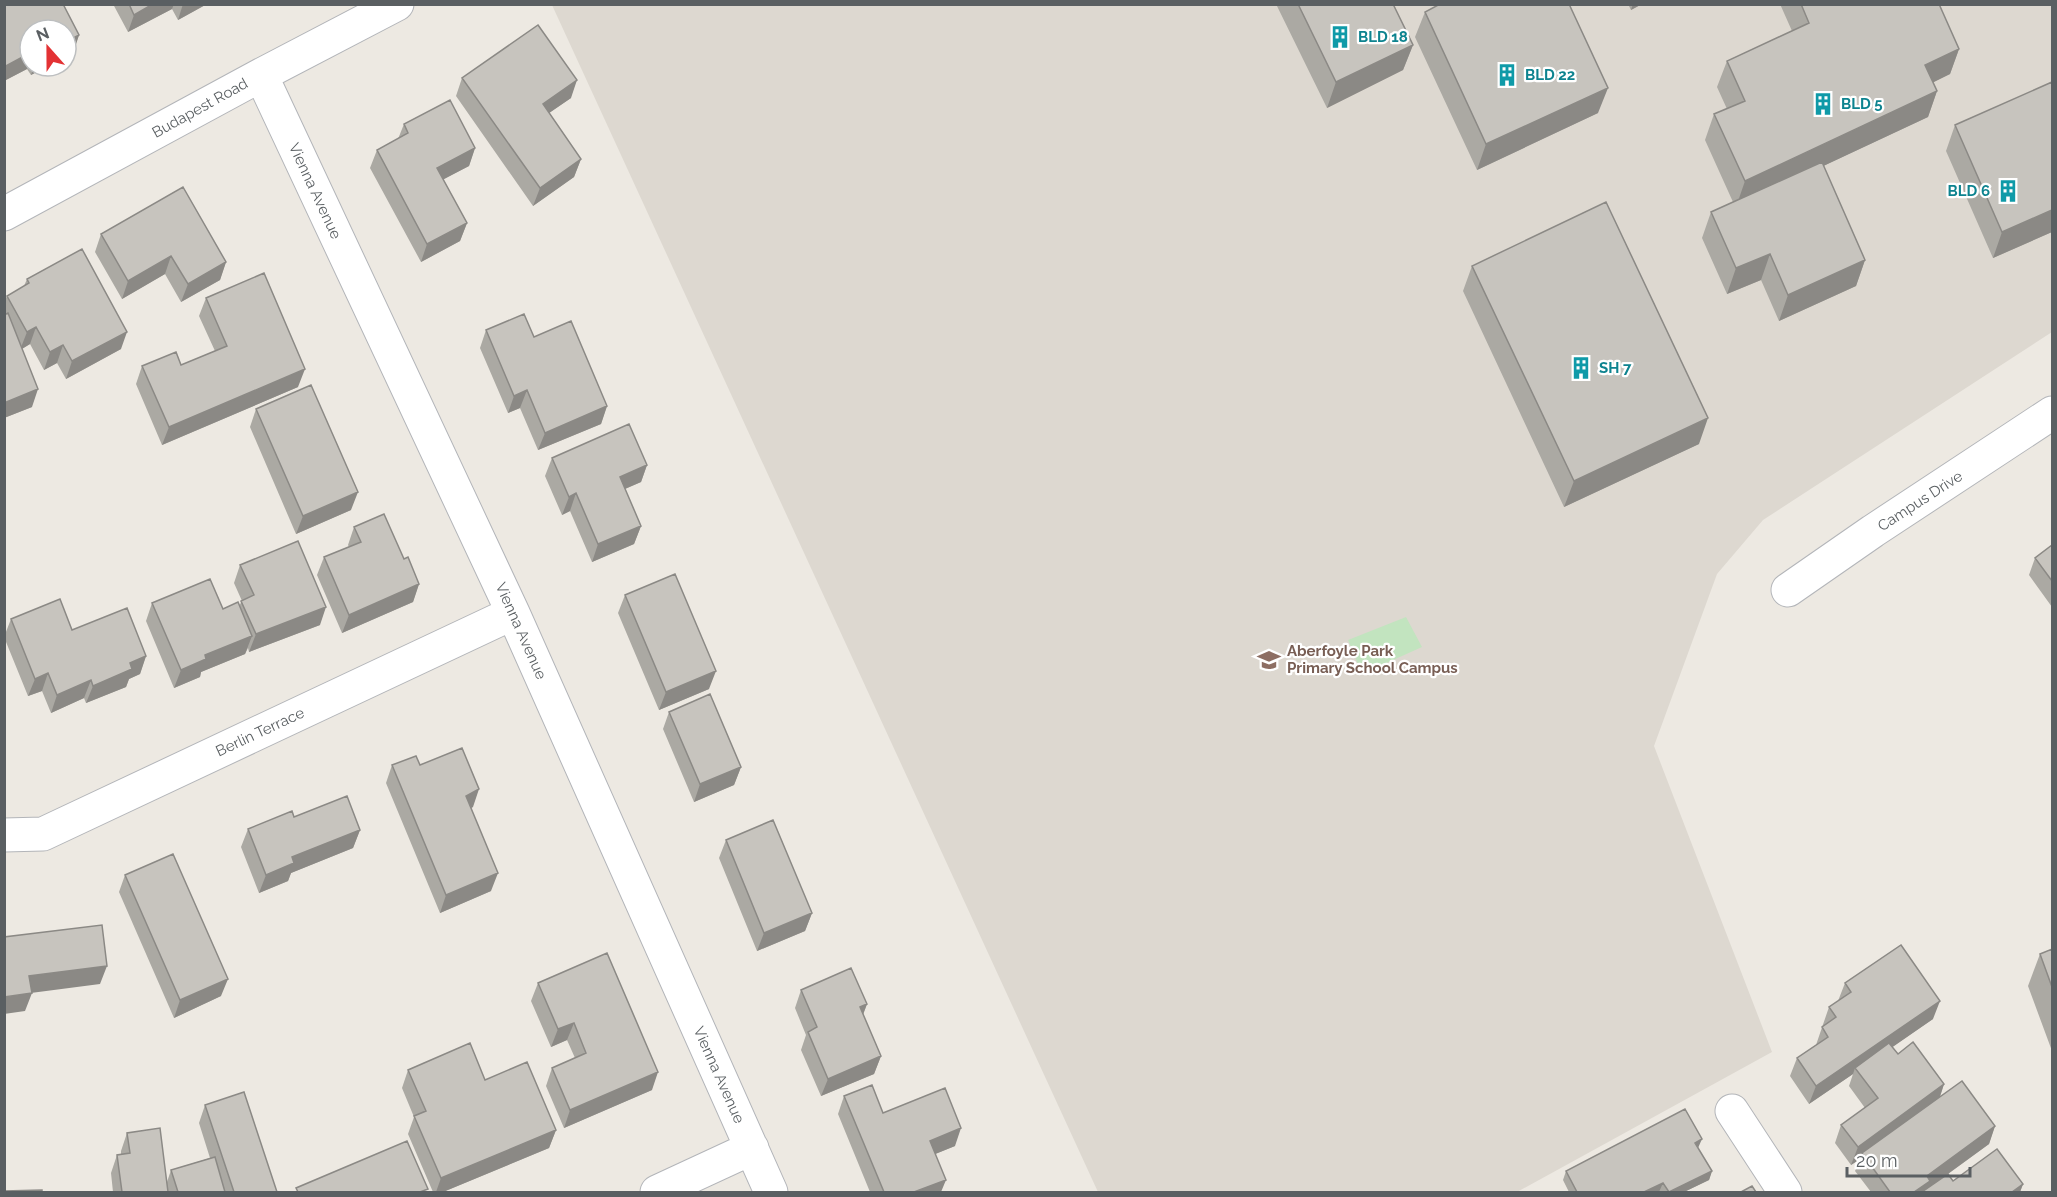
<svg xmlns="http://www.w3.org/2000/svg" width="2057" height="1197" font-family="Raleway,sans-serif">
<style>
.education{fill:#ddd8d0}
.green{fill:#c2e4bf}
.lines{fill:none;stroke-linecap:round;stroke-linejoin:round}
.minor-casing{stroke:#b3b5b9;stroke-width:35}
.minor{stroke:#fff;stroke-width:33}
.wall{fill:#aba9a3}
.shaded-wall{fill:#8b8985}
.building{fill:#c7c4be;stroke:#8b8985;stroke-width:1.5}
.labels{text-anchor:middle;stroke-width:4.5;stroke-linejoin:round;paint-order:stroke}
.culture-label{font-size:15px;font-weight:bold;fill:#0d838f;stroke:#fff;text-anchor:start}
.street-label{font-size:15px;fill:#5a5f62;stroke:#fff}
.education-label{font-size:15px;font-weight:bold;fill:#785e54;stroke:#fff;text-anchor:start}
</style>
<rect width="100%" height="100%" fill="#ede9e2"/>
<!-- education -->
<path class="education" d="M552,5H2052V332L1763,520L1717,574L1654,746L1772,1052L1517,1192H1098Z"/>
<!-- green -->
<path class="green" d="M1406,617L1422,647L1362,674L1348,640Z"/>
<g class="lines">
<!-- minor casing -->
<g class="minor-casing">
<path id="minor" d="M261,75L513,613L771,1192
M4,214L261,75L397,4
M1788,590L1873,531L2052,413
M4,835L43,834L513,613
M1732,1111L1785,1192
M657,1192L752,1148"/>
</g>
<!-- minor -->
<use href="#minor" class="minor"/>
</g>
<!-- wall -->
<path class="wall" d="M4,4L79,35L73,53L30,30V66H48L31,75L27,69L4,81Z
M113,4H207L178,20L172,9L128,32Z
M1276,4H1393L1413,45L1403,70L1327,108Z
M1628,4H1642L1631,10Z
M1780,4H1938L1959,49L1950,74L1933,82L1937,91L1928,117L1823,166L1865,260L1856,286L1779,321L1761,280L1727,294L1702,238L1711,212L1733,202L1705,140L1714,114L1727,109L1717,87L1727,61L1792,31Z
M1425,12L1598,113L1477,170L1415,37Z
M462,78L571,98L549,113L581,159L574,177L533,206L456,96Z
M404,124L475,148L469,166L443,179L467,223L460,241L421,262L370,168L377,150L398,139Z
M1955,125L2052,232L1993,258L1946,151Z
M101,234L226,262L220,280L181,302L165,274L122,299L95,252Z
M1472,266L1699,444L1564,507L1463,291Z
M27,279L121,349L66,379L57,363L44,370L30,344L22,349L32,407L4,418V302L7,296L24,286Z
M206,298L298,387L162,445L136,384L142,366L181,365L215,351L199,316Z
M486,330L534,337L607,406L601,424L538,450L520,408L508,413L480,348Z
M256,409L351,510L296,534L250,427Z
M552,458L647,465L641,482L625,489L641,526L634,544L592,562L570,511L562,515L545,476Z
M354,527L404,559L419,584L413,602L342,633L317,575L324,557L349,547L348,545Z
M2052,545V607L2029,575L2035,558Z
M240,565L320,625L249,652L248,648L245,654L201,672L200,677L174,688L146,621L152,603L223,609L239,606L242,601L234,583Z
M625,595L709,689L659,710L618,613Z
M11,619L72,630L146,656L140,674L129,679L126,687L86,703L84,698L51,713L42,691L28,696L4,637Z
M669,712L741,767L734,785L694,802L663,729Z
M392,765H420L473,807L471,808L491,891L440,913L386,783Z
M294,817L360,830L353,848L291,873L288,881L259,893L241,847L248,829Z
M726,840L812,913L805,931L757,951L719,858Z
M125,875L221,996L174,1018L119,892Z
M2052,949V1051L2028,986L2040,954Z
M538,983L652,1090L564,1128L546,1086L552,1068L575,1058L567,1040L551,1047L531,1001Z
M1845,983L1933,1019L1892,1047L1898,1054L1944,1084L1940,1097L1995,1126L1989,1144L1948,1174L1953,1181L2023,1184L2020,1192H1871L1855,1171L1860,1159L1851,1165L1835,1143L1841,1125L1865,1108L1849,1086L1853,1074L1809,1104L1790,1076L1797,1058L1816,1045L1829,1007L1838,1001Z
M801,990L867,1004L863,1015L881,1056L874,1074L821,1096L801,1050L806,1035L795,1008Z
M408,1070L485,1080L556,1130L549,1148L443,1192H433L408,1134L414,1117L402,1088Z
M844,1096L883,1113L955,1146L935,1154L941,1192H870L838,1114Z
M205,1105L277,1192H113L111,1173L117,1155L121,1154V1151L127,1133L167,1182L171,1170L210,1158L199,1123Z
M1698,1149L1712,1171L1709,1180L1684,1192H1569L1563,1180L1566,1171Z"/>
<!-- shaded-wall -->
<path class="shaded-wall" d="M153,4H174L172,9L128,32L134,15Z
M183,4H207L178,20Z
M1633,4H1642L1631,10Z
M79,35L73,53L66,56V42Z
M1413,45L1403,70L1327,108L1336,82Z
M1959,49L1950,74L1916,91L1925,65Z
M30,53V61L27,69L4,81V67Z
M34,66H48L31,75Z
M577,80L571,98L536,122L543,104Z
M1608,88L1598,113L1477,170L1486,144Z
M1937,91L1928,117L1736,207L1745,181Z
M475,148L469,166L431,186L437,168Z
M581,159L574,177L533,206L540,188Z
M2052,210V232L1993,258L2002,232Z
M467,223L460,241L421,262L427,244Z
M1770,254L1761,280L1727,294L1736,268Z
M171,256L165,274L122,299L128,281Z
M1865,260L1856,286L1779,321L1788,295Z
M226,262L220,280L181,302L188,284Z
M36,327L30,344L20,350L27,332Z
M127,332L121,349L66,379L72,361Z
M63,345L57,363L44,370L50,352Z
M305,369L298,387L162,445L169,427Z
M38,389L32,407L4,418V403Z
M527,390L520,408L508,413L514,396Z
M607,406L601,424L538,450L545,433Z
M1708,418L1699,444L1564,507L1574,481Z
M647,465L641,482L613,494L620,477Z
M358,492L351,510L296,534L303,516Z
M576,493L570,511L562,515L569,497Z
M641,526L634,544L592,562L598,544Z
M419,584L413,602L342,633L349,615Z
M326,607L320,625L249,652L256,634Z
M252,636L245,654L201,672L200,677L174,688L181,670L205,655Z
M146,656L140,674L129,679L126,687L86,703L93,686L130,663Z
M716,671L709,689L659,710L666,692Z
M48,673L42,691L28,696L35,679Z
M91,680L84,698L51,713L57,695Z
M741,767L734,785L694,802L700,784Z
M479,789L473,807L459,813L466,796Z
M360,830L353,848L291,873L288,881L259,893L266,875L292,857Z
M498,873L491,891L440,913L446,895Z
M812,913L805,931L757,951L764,933Z
M107,966L100,984L23,994L29,976Z
M228,979L221,996L174,1018L180,1000Z
M32,993L25,1011L4,1014V997Z
M1940,1001L1933,1019L1858,1071L1855,1068L1853,1074L1809,1104L1816,1086Z
M867,1004L860,1022V1007Z
M574,1023L567,1040L551,1047L558,1029Z
M881,1056L874,1074L821,1096L828,1079Z
M658,1072L652,1090L564,1128L570,1110Z
M1944,1084L1938,1102L1862,1153L1860,1159L1851,1165L1858,1147Z
M1995,1126L1989,1144L1927,1189L1926,1192H1914L1927,1176Z
M961,1128L955,1146L923,1159L930,1141Z
M556,1130L549,1148L443,1192H436L441,1178Z
M1702,1139L1698,1148L1695,1143Z
M1712,1171L1709,1180L1684,1192H1669Z
M946,1180L941,1192H914Z
M1663,1183L1659,1192H1644Z
M2023,1184L2020,1192H2012Z"/>
<!-- building -->
<path class="building" d="M4,4H63L79,35L66,42V30H30V53L4,67Z
M129,4H153L134,15Z
M1298,4H1393L1413,45L1336,82Z
M1440,4H1569L1608,88L1486,144L1425,12Z
M1801,4H1939L1959,49L1925,65L1937,91L1745,181L1714,114L1745,101L1727,61L1809,23Z
M538,25L577,80L543,104L581,159L540,188L462,78Z
M2052,82V210L2002,232L1955,125Z
M450,100L475,148L437,168L467,223L427,244L377,150L408,133L404,124Z
M1822,162L1865,260L1788,295L1770,254L1736,268L1711,212Z
M183,187L226,262L188,284L171,256L128,281L101,234Z
M1606,202L1708,418L1574,481L1472,266Z
M82,249L127,332L72,361L63,345L50,352L36,327L27,332L7,296L29,283L27,279Z
M264,273L305,369L169,427L142,366L176,352L181,365L227,346L206,298Z
M8,313L38,389L4,403V315Z
M524,314L534,337L571,321L607,406L545,433L527,390L514,396L486,330Z
M311,385L358,492L303,516L256,409Z
M629,424L647,465L620,477L641,526L598,544L576,493L569,497L552,458Z
M384,514L404,559L408,557L419,584L349,615L324,557L361,542L354,527Z
M298,541L326,607L256,634L241,601L254,595L240,565Z
M2052,545V581L2035,558Z
M675,574L716,671L666,692L625,595Z
M210,579L223,609L238,602L252,636L205,655L206,659L181,670L152,603Z
M60,599L72,630L127,608L146,656L130,663L132,669L93,686L91,680L57,695L48,673L35,679L11,619Z
M710,694L741,767L700,784L669,712Z
M462,748L479,789L466,796L498,873L446,895L392,765L416,756L420,765Z
M347,796L360,830L292,857L294,863L266,875L248,829L292,811L294,817Z
M773,820L812,913L764,933L726,840Z
M173,854L228,979L180,1000L125,875Z
M102,925L107,966L29,976L32,993L4,997V937Z
M1901,945L1940,1001L1816,1086L1797,1058L1828,1037L1822,1027L1836,1017L1829,1007L1851,992L1845,983Z
M2052,949V987L2040,954Z
M607,953L658,1072L570,1110L552,1068L586,1053L574,1023L558,1029L538,983Z
M851,968L867,1004L860,1007L881,1056L828,1079L808,1032L817,1027L801,990Z
M1913,1042L1944,1084L1858,1147L1841,1125L1878,1098L1855,1068L1889,1043L1898,1054Z
M470,1043L485,1080L527,1062L556,1130L441,1178L414,1116L426,1111L408,1070Z
M1962,1081L1995,1126L1927,1176L1930,1181L1914,1192H1890L1862,1153Z
M872,1085L883,1113L945,1088L961,1128L930,1141L946,1180L914,1192H884L844,1096Z
M244,1092L277,1192H234L205,1105Z
M1685,1109L1702,1139L1695,1143L1712,1171L1669,1192L1663,1183L1644,1192H1577L1566,1171Z
M160,1128L168,1192H122L117,1155L130,1153L127,1133Z
M407,1141L428,1189L420,1192H298L296,1188Z
M1997,1149L2023,1184L2012,1192H1922L1948,1174L1953,1181Z
M215,1157L225,1192H178L171,1170Z
M1752,1186L1756,1192H1741Z
M42,1190V1192H4V1191Z"/>
<!-- icons -->
<defs>
<g id="building-bare" transform="scale(1.8)"><path d="M-4-6H4V6H1V3H-1V6H-4ZM-2.5-4.3h1.7v1.8h-1.7ZM.8-4.3h1.7v1.8H.8ZM-2.5-1h1.7V.8h-1.7ZM.8-1h1.7V.8H.8Z" fill="#0f9aa8" stroke="#fff" stroke-width="2.5" paint-order="stroke"/></g>
<g id="school-bare" transform="scale(1.8)"><path d="M0-5L7-2L0 1L-7-2ZM-4 1L0 2.5L4 1V4Q0 6-4 4Z" fill="#8d6e63" stroke="#fff" stroke-width="2.5" paint-order="stroke"/></g>
</defs>
<g fill-rule="evenodd">
<use href="#building-bare" x="1340" y="37"/>
<use href="#building-bare" x="1507" y="75"/>
<use href="#building-bare" x="1823" y="104"/>
<use href="#building-bare" x="2008" y="191"/>
<use href="#building-bare" x="1581" y="368"/>
<use href="#school-bare" x="1269" y="660"/>
</g>
<g class="labels">
<!-- culture labels -->
<g class="culture-label">
<text x="1358" y="42">BLD 18</text>
<text x="1525" y="80">BLD 22</text>
<text x="1841" y="109">BLD 5</text>
<text x="1990" y="196" text-anchor="end">BLD 6</text>
<text x="1599" y="373">SH 7</text>
</g>
<!-- street labels -->
<g class="street-label">
<text transform="translate(200 108) rotate(-29)" y="5">Budapest Road</text>
<text transform="translate(315 191) rotate(65)" y="5">Vienna Avenue</text>
<text transform="translate(1920 501) rotate(-33)" y="5">Campus Drive</text>
<text transform="translate(521 631) rotate(66)" y="5">Vienna Avenue</text>
<text transform="translate(260 732) rotate(-25)" y="5">Berlin Terrace</text>
<text transform="translate(719 1075) rotate(66)" y="5">Vienna Avenue</text>
</g>
<!-- education labels -->
<g class="education-label">
<text x="1287" y="656">Aberfoyle Park<tspan x="1287" dy="17">Primary School Campus</tspan></text>
</g>
</g>
<!-- border -->
<rect width="2057" height="1197" fill="none" stroke="#5a5f62" stroke-width="12"/>
<!-- north arrow -->
<g transform="translate(48 48) rotate(339)"><circle r="28" fill="#ffffff" stroke="#bdbfc0" stroke-width="1.5"/>
<path d="M0-4.5L10 22L0 15L-10 22Z" fill="#e33234"/>
<text y="-9" font-size="16" font-weight="bold" text-anchor="middle" fill="#5a5f62">N</text>
</g>
<!-- scale -->
<path d="M1847 1167v9h123v-9" fill="none" stroke="#5a5f62" stroke-width="3"/>
<text x="1856" y="1167" font-size="18" fill="#5a5f62" stroke="#ffffff" stroke-width="4.5" paint-order="stroke">20 m</text>
</svg>
